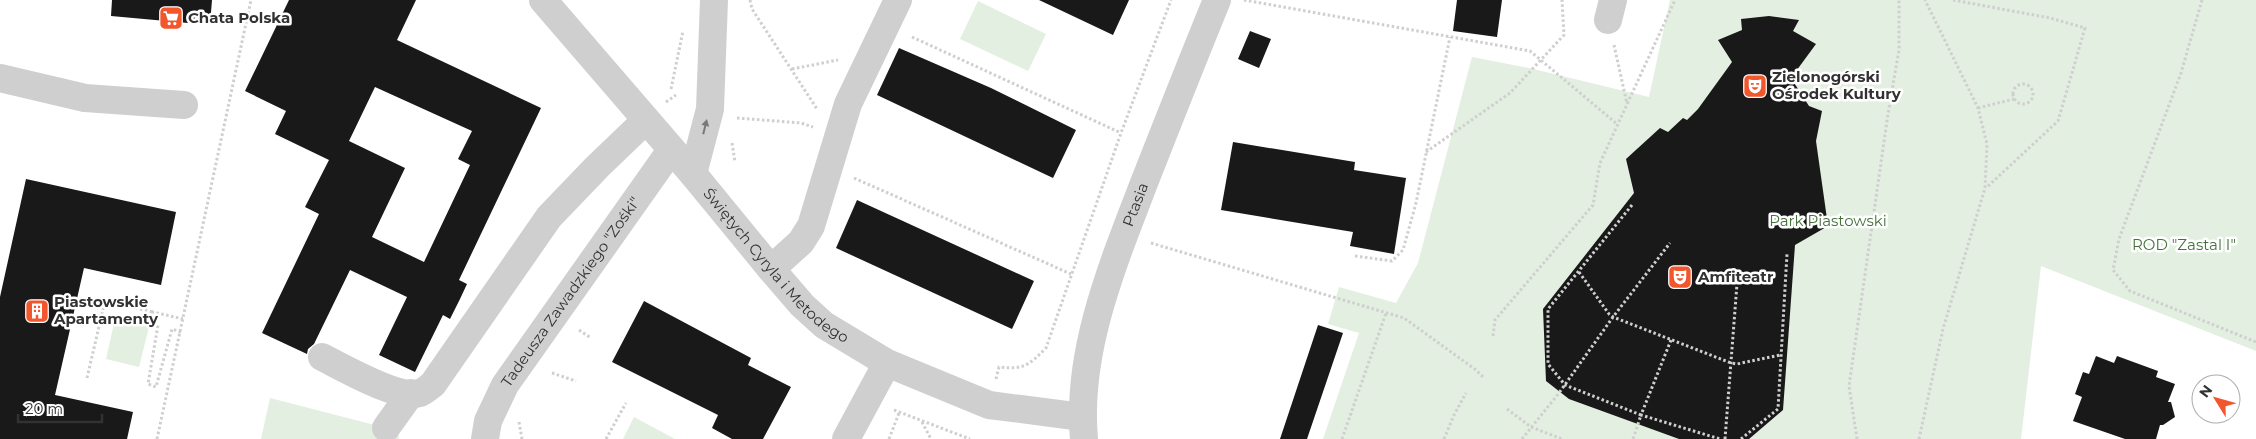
<svg xmlns="http://www.w3.org/2000/svg" width="2256" height="439" font-family="Montserrat,sans-serif">
<style>
.green{fill:#e3efe0}
.building{fill:#191919;fill-rule:evenodd}
.lines{fill:none;stroke-linecap:round;stroke-linejoin:round}
.path{stroke:#cfcfcf;stroke-width:3;stroke-dasharray:2.5 2.5;stroke-linecap:butt}
.minor{stroke:#cfcfcf;stroke-width:28}
.oneway{fill:#797979}
.labels{text-anchor:middle;stroke-width:5;stroke-linejoin:round;paint-order:stroke}
.poi-label{font-size:15px;font-weight:bold;fill:#323232;stroke:#fff;text-anchor:start}
.street-label{font-size:15px;fill:#323232;stroke:#fff}
.park-label{font-size:15px;fill:#45713b;stroke:#fff}
</style>
<rect width="100%" height="100%" fill="#fff"/>
<!-- green -->
<path class="green" d="M1670,0H2256V351L2041,266L2021,439H1323L1359,333L1328,324L1339,287L1396,303L1418,263L1472,57L1529,68L1649,97Z
M978,1L1046,34L1028,71L960,39Z
M115,319L149,327L139,367L106,359Z
M270,398L398,431L399,439H261Z
M634,417L675,439H623Z"/>
<!-- building -->
<path class="building" d="M112,0H212L210,25L111,16Z
M289,0H416L397,40L541,108L459,280L467,284L460,299L450,319L443,315L415,372L379,355L407,297L350,270L314,344L308,349L307,354L262,333L319,214L305,207L329,160L275,134L286,111L245,91ZM375,87L472,131L458,159L470,165L424,262L372,237L405,168L349,141Z
M1039,0H1129L1113,35Z
M1457,0H1502L1497,37L1453,31Z
M1769,16L1799,20L1793,31L1816,44L1791,78L1809,106L1822,111L1816,141L1828,226L1795,245L1783,410L1749,439H1679L1569,399L1546,381L1543,309L1634,193L1626,159L1660,128L1668,132L1683,118L1687,120L1698,109L1732,62L1718,40L1742,30L1741,19Z
M1250,31L1271,39L1259,68L1238,59Z
M899,48L991,88L1076,130L1053,178L877,95Z
M1233,142L1355,162L1354,170L1406,178L1394,254L1350,246L1353,232L1221,210Z
M26,179L176,212L161,285L84,268L55,395L133,412L127,439H0V297Z
M857,200L1034,281L1012,329L836,248Z
M644,301L751,358L748,365L791,387L763,439H732L712,428L718,415L612,362Z
M1318,325L1343,333L1307,439H1280Z
M2096,356L2114,363L2117,356L2158,371L2156,377L2175,384L2168,402H2171L2175,417L2163,425H2160L2156,439H2125L2073,421L2082,397L2075,394L2083,372L2089,374Z"/>
<g class="lines">
<!-- path -->
<path class="path" d="M750,0L752,9L817,109
M1244,0L1530,51L1617,124
M1953,0L2050,18L2085,28L2058,121L1986,188
M2202,0L2181,73L2119,239L2113,270L2130,291L2256,342
M912,37L1121,133
M1614,45L1627,104
M792,69L838,60
M2013 94a10 10 0 1 1 20 0a10 10 0 1 1-20 0Z
M671,89L683,31
M666,102L676,95
M1978,108L2014,99
M737,118L801,123L813,127
M732,143L735,162
M1426,152L1510,93L1564,35L1562,0
M854,178L1071,274
M1632,205L1548,309V364L1565,385L1641,415L1633,439
M1151,243L1404,318L1476,370L1483,377
M1355,256L1392,261L1403,250L1416,203L1450,37
M1579,272L1609,314L1613,317L1731,363L1737,364L1780,355
M579,330L591,338
M181,332L172,329L156,387L148,384L158,325L151,323L153,312L183,319
M1493,336L1495,320L1593,205L1600,163L1675,0
M1671,340L1641,415L1720,439
M552,373L576,381
M87,378L105,301L153,312
M996,379L999,367C1024,370 1029,365 1046,348L1121,133L1171,0
M1507,409L1531,427L1562,439
M894,410L970,439
M519,422L522,439
M922,422L931,439
M157,439L251,0
M606,439L626,403
M889,439L899,413
M1342,439L1386,313
M1444,439L1454,415L1466,393
M1522,439L1559,393L1613,317L1670,243
M1725,439L1738,271
M1741,439L1778,409L1787,254
M1857,439L1849,386L1888,114L1899,50V0
M1919,439L1943,329L1985,188L1987,144L1978,108L1925,0"/>
<!-- minor -->
<g class="minor">
<path id="s1" d="M543,0L693,174L771,269L802,305L824,325L887,363L989,405L1082,417"/>
<path d="M1608,20L1613,0"/>
<path d="M0,78L85,98L184,105"/>
<path d="M693,174L710,109L714,0"/>
<path d="M771,269L801,242L811,226L848,104L898,0"/>
<path d="M322,357C342,367 399,400 420,393C425,391 429,387 433,384L549,217L597,167L646,120"/>
<path d="M386,428L411,393"/>
<path id="s2" d="M485,439L488,421L505,385L671,150"/>
<path d="M846,439L887,363"/>
<path id="s3" d="M1084,439C1076,351 1113,264 1144,183C1168,122 1192,61 1217,0"/>
</g>
</g>
<!-- one-way arrows -->
<defs><path id="oneway-solid" d="M-6-.8H1V-3.2L6.5 0L1 3.2V.8H-6Z" transform="scale(1.25)"/></defs>
<use class="oneway" href="#oneway-solid" transform="translate(705 127) rotate(-76)"/>
<!-- icons -->
<defs>
<g id="supermarket-square" transform="scale(1.25)"><rect x="-9" y="-9" width="18" height="18" rx="4" fill="#f1562c" stroke="#fff"/><path d="M-6-5.5h2.5l.6 2H6L4.5 2H-2.5L-4.4-4H-6ZM-1.5 3.2a1.3 1.3 0 1 0 .1 0ZM3 3.2a1.3 1.3 0 1 0 .1 0Z" fill="#fff"/></g>
<g id="theatre-square" transform="scale(1.25)"><rect x="-9" y="-9" width="18" height="18" rx="4" fill="#f1562c" stroke="#fff"/><path d="M-5-5.5Q0-4 5-5.5V0Q5 5 0 6Q-5 5-5 0ZM-3.3-2.5H-1v1.5H-3.3ZM1-2.5H3.3v1.5H1ZM-2.8 1Q0 5.5 2.8 1Z" fill="#fff"/></g>
<g id="building-square" transform="scale(1.25)"><rect x="-9" y="-9" width="18" height="18" rx="4" fill="#f1562c" stroke="#fff"/><path d="M-4-6H4V6H1V3H-1V6H-4ZM-2.5-4.3h1.7v1.8h-1.7ZM.8-4.3h1.7v1.8H.8ZM-2.5-1h1.7V.8h-1.7ZM.8-1h1.7V.8H.8Z" fill="#fff"/></g>
</defs>
<g fill-rule="evenodd">
<use href="#supermarket-square" x="171" y="18"/>
<use href="#theatre-square" x="1755" y="86"/>
<use href="#theatre-square" x="1680" y="277"/>
<use href="#building-square" x="37" y="311"/>
</g>
<g class="labels">
<!-- poi labels -->
<g class="poi-label">
<text x="188" y="23">Chata Polska</text>
<text x="1772" y="82">Zielonogórski<tspan x="1772" dy="17">Ośrodek Kultury</tspan></text>
<text x="1698" y="282">Amfiteatr</text>
<text x="54" y="307">Piastowskie<tspan x="54" dy="17">Apartamenty</tspan></text>
</g>
<!-- street labels -->
<g class="street-label">
<text dy="5" stroke="none"><textPath href="#s3" startOffset="242">Ptasia</textPath></text>
<text dy="5" stroke="none"><textPath href="#s1" startOffset="354">Świętych Cyryla i Metodego</textPath></text>
<text dy="5" stroke="none"><textPath href="#s2" startOffset="172">Tadeusza Zawadzkiego "Zośki"</textPath></text>
</g>
<!-- park labels -->
<g class="park-label">
<text x="1828" y="226">Park Piastowski</text>
<text x="2184" y="250">ROD "Zastal I"</text>
</g>
</g>
<!-- north arrow -->
<g transform="translate(2216 399) rotate(307)"><circle r="24" fill="#ffffff" stroke="#adadad"/>
<path d="M0-4L9 19L0 12L-9 19Z" fill="#f1562c"/>
<text y="-8" font-size="14" font-weight="bold" text-anchor="middle" fill="#323232">N</text>
</g>
<!-- scale -->
<path d="M18 414v8h84v-8" fill="none" stroke="#323232" stroke-width="2.5"/>
<text x="25" y="414" font-size="15" fill="#323232" stroke="#ffffff" stroke-width="4" paint-order="stroke">20 m</text>
</svg>
